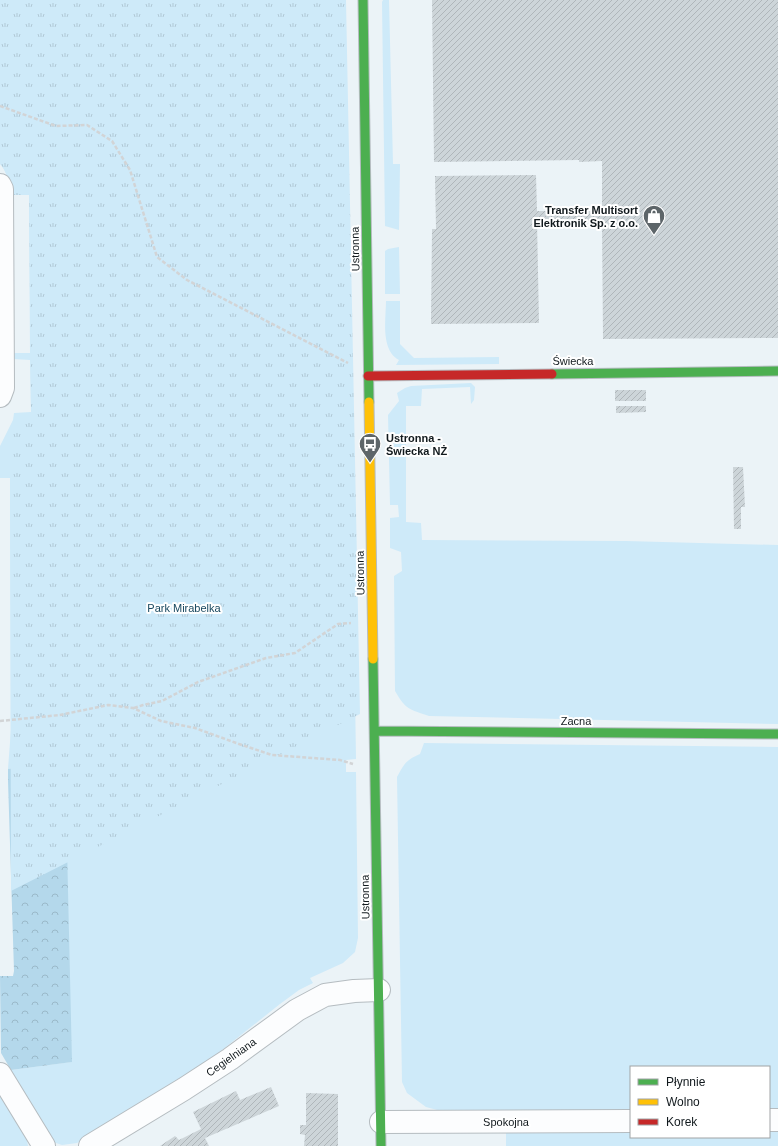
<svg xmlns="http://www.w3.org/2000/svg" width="778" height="1146" font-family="Helvetica,sans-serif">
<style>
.grass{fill:#ceeaf9}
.forest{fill:url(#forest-crowns)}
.park{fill:url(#park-tufts)}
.building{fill:url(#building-hatch)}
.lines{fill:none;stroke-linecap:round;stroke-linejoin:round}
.street-casing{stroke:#b5bcc0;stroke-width:24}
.fast-casing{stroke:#b5bcc0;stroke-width:11}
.slow-casing{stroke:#b5bcc0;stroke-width:11}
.jam-casing{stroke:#b5bcc0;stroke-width:11}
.path{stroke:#d2d4d6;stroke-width:2.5;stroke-dasharray:4 2;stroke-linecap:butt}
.street{stroke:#fcfdfe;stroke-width:22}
.fast{stroke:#4caf50;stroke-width:9}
.slow{stroke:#ffc107;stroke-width:9}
.jam{stroke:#c62828;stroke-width:9}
.labels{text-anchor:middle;stroke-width:4;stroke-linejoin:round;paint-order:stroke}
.poi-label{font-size:11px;font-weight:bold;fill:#11191d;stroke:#fff;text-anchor:end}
.street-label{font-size:11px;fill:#11191d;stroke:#fff}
.park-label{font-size:11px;fill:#18485f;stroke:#fff}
</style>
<defs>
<pattern id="forest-crowns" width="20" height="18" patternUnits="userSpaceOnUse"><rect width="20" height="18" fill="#b4d8eb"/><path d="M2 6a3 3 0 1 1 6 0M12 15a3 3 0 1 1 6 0" fill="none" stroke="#9ab9c9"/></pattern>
<pattern id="park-tufts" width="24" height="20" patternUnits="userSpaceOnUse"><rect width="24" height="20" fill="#ceeaf9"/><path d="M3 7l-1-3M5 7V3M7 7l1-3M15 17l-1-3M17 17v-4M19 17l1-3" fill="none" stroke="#b0c8d5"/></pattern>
<pattern id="building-hatch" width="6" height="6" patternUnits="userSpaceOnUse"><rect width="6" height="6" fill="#cdd5d9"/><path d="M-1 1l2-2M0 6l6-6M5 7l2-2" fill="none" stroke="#afb6ba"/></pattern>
</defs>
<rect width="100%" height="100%" fill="#ebf3f7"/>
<!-- grass -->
<path class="grass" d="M0,0L354,629L356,759L346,760V772H356L358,938L355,952L343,963L310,978L313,983L299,990L280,1004L202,1066L77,1143L62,1145L50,1141L11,1070L71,1062L64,761L8,769L11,729L10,478H0V446L13,420L14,413L31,412L30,360L13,359V353H30L29,195L12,188L4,169L0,164Z
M383,0H389L393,164H400L399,230L385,226L382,2Z
M399,247L400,294H385V251L388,249Z
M386,301H400V344L414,358L499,357V364L396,365L399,360C380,350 386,318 386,301Z
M471,383L475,387L474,400L471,404L470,387L422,389L421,406H406V522L421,523L422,540L626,541L778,545V724L429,716C409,709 406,710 395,691L394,576L402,571L401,552L390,548V518L399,517L398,505H390L388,415L399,401L397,393L405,388L411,386Z
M424,743L778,747V1111H769V1067H631V1111H441L426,1107L407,1093L402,1082L397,777C404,764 406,760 420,754Z
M0,1090L27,1140L28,1146H0Z
M631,1128V1137H769V1128H778V1146H506V1130Z"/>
<!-- forest -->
<path class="forest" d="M65,761L72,1062L11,1070L1,1053L0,976H13L14,971L8,781V769Z"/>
<!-- park -->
<path class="park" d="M0,0H346L360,714L11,891L10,478L13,420L31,412L29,195H12C12,184 6,172 0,163Z"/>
<!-- building -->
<path class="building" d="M432,0H778V338L603,339L602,221H537L539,323L431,324L432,229H436L435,176L536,175L537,211H602V161L579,162V160L434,162Z
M615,390H646V401H615Z
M616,406H646V412L616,413Z
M733,467H743L745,507H741V529H734Z
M271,1087L279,1106L205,1138L209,1146H160L175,1136L179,1140L201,1129L193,1112L236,1091L240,1100Z
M306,1093L338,1094V1146H304L305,1135L300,1134V1125H306Z"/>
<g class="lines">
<!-- street casing -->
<g class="street-casing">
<path id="street" d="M0,185L2,189L3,388L0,396
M0,1074L44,1146
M769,1120H778
M381,1122L631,1121
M90,1146L184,1089L230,1059L297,1010L325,995L354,991L379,990"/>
</g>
<!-- fast casing -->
<g class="fast-casing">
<path id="fast" d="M363,0L369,402
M552,374L778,371
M373,659L381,1146
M375,731L778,734"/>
</g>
<!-- slow casing -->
<g class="slow-casing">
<path id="slow" d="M369,402L373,659"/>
</g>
<!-- jam casing -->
<g class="jam-casing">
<path id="jam" d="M368,376L552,374"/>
</g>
<!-- path -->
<path class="path" d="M0,106L56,126L87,125L112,141L130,170L157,257L187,280L348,363
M134,708L143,705L162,701L198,682L266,658L295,653L338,624L351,623
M0,721L60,715L108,705L133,708L161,721L195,728L239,744L272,755L340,760L353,764"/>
<!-- street -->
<use href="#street" class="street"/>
<!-- fast -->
<use href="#fast" class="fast"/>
<!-- slow -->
<use href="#slow" class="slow"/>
<!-- jam -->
<use href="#jam" class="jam"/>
</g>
<!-- icons -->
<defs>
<g id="shop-pin" transform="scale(1.15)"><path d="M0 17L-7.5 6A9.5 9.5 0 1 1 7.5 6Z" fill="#5d6569" stroke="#fff"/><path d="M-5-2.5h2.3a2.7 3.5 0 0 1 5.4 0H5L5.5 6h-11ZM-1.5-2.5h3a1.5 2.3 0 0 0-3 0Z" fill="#fff"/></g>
<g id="bus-pin" transform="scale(1.15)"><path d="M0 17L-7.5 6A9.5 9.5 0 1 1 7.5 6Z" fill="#5d6569" stroke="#fff"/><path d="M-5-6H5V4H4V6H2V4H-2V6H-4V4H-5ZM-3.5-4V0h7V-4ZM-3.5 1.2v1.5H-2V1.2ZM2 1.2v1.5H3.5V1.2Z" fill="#fff"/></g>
</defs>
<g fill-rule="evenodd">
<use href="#shop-pin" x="654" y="216"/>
<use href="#bus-pin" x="370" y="444"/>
</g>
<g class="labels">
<!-- poi labels -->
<g class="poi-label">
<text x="638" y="214">Transfer Multisort<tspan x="638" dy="13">Elektronik Sp. z o.o.</tspan></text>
<text x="386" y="442" text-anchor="start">Ustronna -<tspan x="386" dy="13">Świecka NŻ</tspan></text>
</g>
<!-- street labels -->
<g class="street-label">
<text transform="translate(355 249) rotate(-91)" y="4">Ustronna</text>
<text x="573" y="365">Świecka</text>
<text transform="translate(360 573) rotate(-91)" y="4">Ustronna</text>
<text x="576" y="725">Zacna</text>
<text transform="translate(365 897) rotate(-91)" y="4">Ustronna</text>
<text transform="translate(231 1057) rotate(-35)" y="4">Cegielniana</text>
<text x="506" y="1126">Spokojna</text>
</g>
<!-- park labels -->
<g class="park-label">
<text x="184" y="612">Park Mirabelka</text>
</g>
</g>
<!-- legend -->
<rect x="630" y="1066" width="140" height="72" fill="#ffffff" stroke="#a0a3a5"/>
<rect x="638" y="1079" width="20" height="6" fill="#4caf50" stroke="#a0a3a5"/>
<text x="666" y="1086" font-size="12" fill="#11191d">Płynnie</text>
<rect x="638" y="1099" width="20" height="6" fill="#ffc107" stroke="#a0a3a5"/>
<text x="666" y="1106" font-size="12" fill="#11191d">Wolno</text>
<rect x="638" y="1119" width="20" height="6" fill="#c62828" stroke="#a0a3a5"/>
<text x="666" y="1126" font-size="12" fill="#11191d">Korek</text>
</svg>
